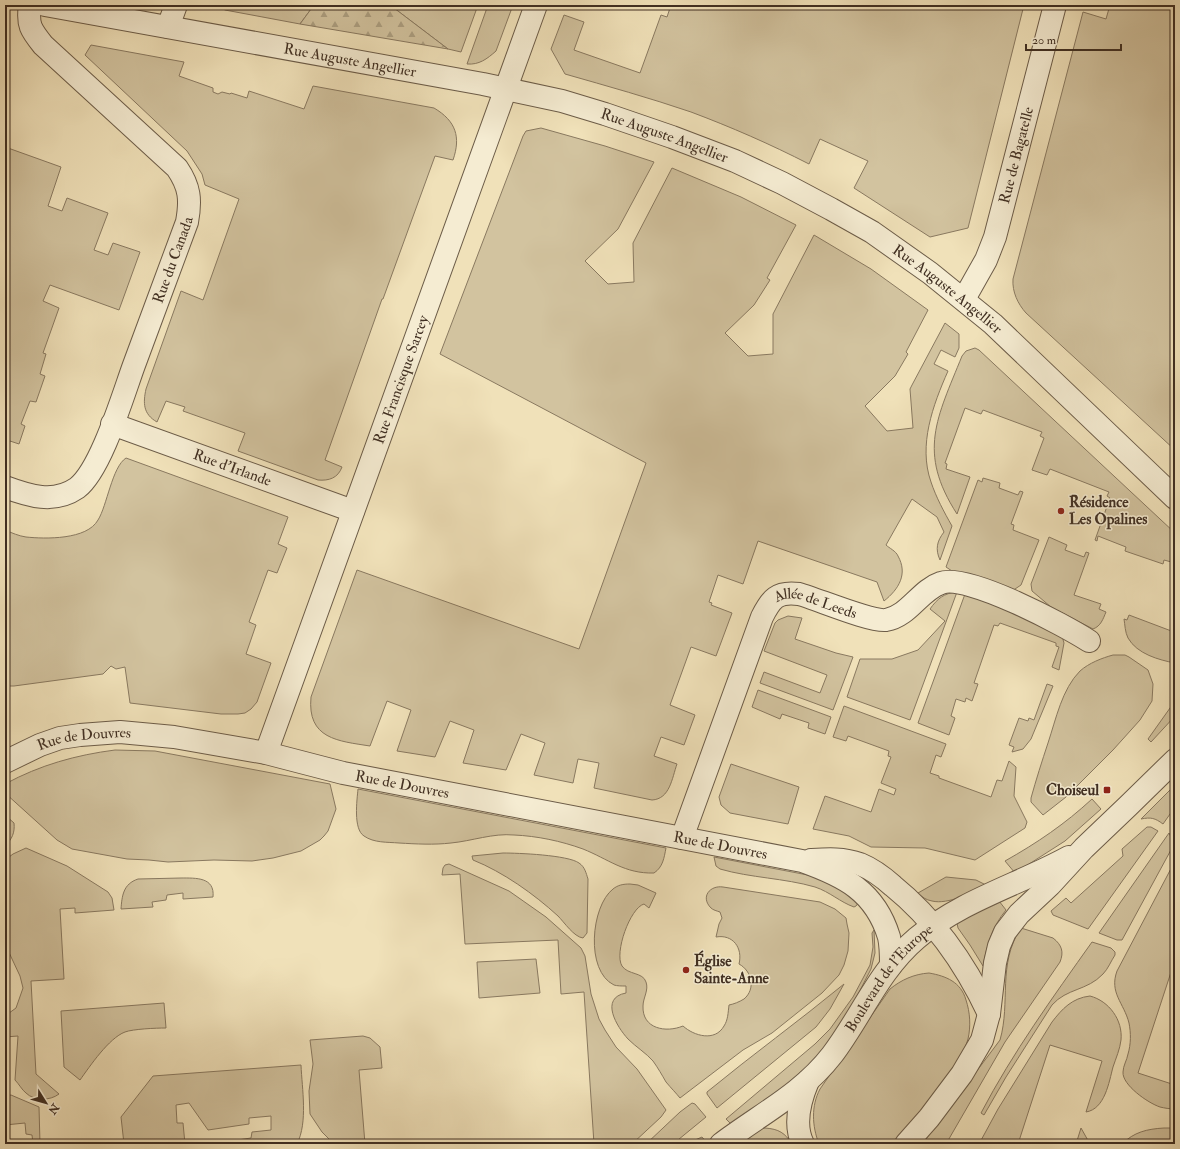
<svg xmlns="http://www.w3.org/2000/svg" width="1180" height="1149" font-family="'IM FELL Double Pica',serif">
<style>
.grass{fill:#d2c39f;stroke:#897960}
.forest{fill:url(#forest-firs);stroke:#897960}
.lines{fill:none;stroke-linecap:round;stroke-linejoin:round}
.minor-casing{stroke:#6c5c48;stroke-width:24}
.tertiary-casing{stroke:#6c5c48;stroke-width:24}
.minor{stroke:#f5ecd2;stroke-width:22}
.tertiary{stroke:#f5ecd2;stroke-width:22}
.poi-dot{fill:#8f2418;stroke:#f5ecd2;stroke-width:1.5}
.labels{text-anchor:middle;stroke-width:3;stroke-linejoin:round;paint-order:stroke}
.street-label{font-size:15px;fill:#402f22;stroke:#f5ecd2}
.poi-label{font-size:15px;font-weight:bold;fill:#402f22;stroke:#f5ecd2;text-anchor:start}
</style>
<defs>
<pattern id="forest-firs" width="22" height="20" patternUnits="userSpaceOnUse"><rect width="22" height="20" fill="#d2c39f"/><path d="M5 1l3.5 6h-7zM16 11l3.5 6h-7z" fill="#ac9f81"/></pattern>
</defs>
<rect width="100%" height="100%" fill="#f0e1b9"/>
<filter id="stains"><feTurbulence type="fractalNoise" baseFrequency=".005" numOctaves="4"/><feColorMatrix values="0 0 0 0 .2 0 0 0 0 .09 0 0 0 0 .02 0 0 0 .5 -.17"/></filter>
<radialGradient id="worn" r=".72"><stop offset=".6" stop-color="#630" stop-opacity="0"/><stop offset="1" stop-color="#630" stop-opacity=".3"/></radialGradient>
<!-- grass -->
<path class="grass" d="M217,5H314L300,24L225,10Z
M390,5H478L461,52L448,49Z
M488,5H513L496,51C487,59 479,65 467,64Z
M671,5H1024L968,228L930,237L854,188L868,161L820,139L809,164C770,144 731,127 691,112C650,98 607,86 565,74L551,49L564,15L584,22L574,50L640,73L661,15L667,17Z
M1110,5H1175V450L1026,313C1018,304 1012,292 1013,279L1083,12L1106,19Z
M91,45L184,62L179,76L213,88V92L218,94L222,92L230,94L231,93L247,98L249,91L304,109L313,86L434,108C456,121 461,137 453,160L435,156L383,299H382L325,460L342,467C338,478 329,481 318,480L238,451L245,433L183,411L185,407L166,401L157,422C143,414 143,403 146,389L181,291L203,300L239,199L205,185L202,174L187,151L85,55Z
M541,128L605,146L654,162L618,229L585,261L608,284L634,282L633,243L672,168L741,197L796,225L767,278L770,280L754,305L725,333L748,356L773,354V314L814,235L871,269L928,310L906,352L908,354L895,376L865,406L887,431L913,428L910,389L912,385L945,323L959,334V348L955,357L941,350L934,364L948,371C933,405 918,445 931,482C936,497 944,512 952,526L940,560C935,549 937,541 944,532L937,517L912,499L886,545C889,548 896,551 898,556C908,574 899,589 884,601L877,582L758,541L743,584L718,575L709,602L712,603L711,605L732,613L716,656L691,647L670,705L695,715L684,745L661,737L654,756L677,764C672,778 670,799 652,800L594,788L599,763L578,759L573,783L534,775L545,743L521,734L506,770L463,763L474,730L450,721L435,757L397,751L411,710L387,701L370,746C338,741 307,739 311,697L357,570L579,649L646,463L440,354L523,136L526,131Z
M8,148L61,167L48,206L62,211L67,198L108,213L94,250L108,255L113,243L140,252L119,310L50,285L43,301L59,308L43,353L46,354L40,374L45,376L36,402L30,401L21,424L25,426L19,444L10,441L5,457V158Z
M975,348L979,350L1175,533V563L1164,560L1163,564L1125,551L1126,547L1098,536L1097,541L1095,540L1110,498L1107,496L1109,492L1050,469L1047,475L1032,470L1044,438L1040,436L1042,432L983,410L981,414L965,408L945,463L947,464L946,469L970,477L957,514C917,452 937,418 962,356L966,351Z
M126,458L288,517L278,544L287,548L277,573L268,570L249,622L256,625L246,654L271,663L257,702L251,709L245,713L238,714H221L130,703L125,667L116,669L111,666L103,674L14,686H9L8,684H5V530C12,533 19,536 26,537C45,539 87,540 98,520C107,506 112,467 126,458Z
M983,478L1000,483L999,488L1018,495L1020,491L1023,492L1011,524L1014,525L1013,530L1039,540L1021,585L1012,591L1005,590L952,571L946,567L978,480L982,482Z
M1049,537L1067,545L1065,550L1084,557L1086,552L1089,553L1074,595L1101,604L1099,609L1106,612C1103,619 1101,626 1093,629L1051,607L1032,591L1031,584Z
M957,592L910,720L847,697L860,659H892L918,650L945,621L930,609C937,599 944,593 957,592Z
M965,594L1016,611L1062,636L1064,643L1059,670L1052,667L1059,647L1056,646V643L1000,623L998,626L994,625L974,683L978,684L972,701L966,698L965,702L956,699L951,716L955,718L949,735L918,723Z
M1129,615L1174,632L1175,629V663C1159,660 1137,654 1128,638C1125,632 1125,625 1124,619L1127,620Z
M788,616L802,618L795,639L836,653L853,657L833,710L760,683L764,672L820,693L827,675L764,651L775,623L778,620Z
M1113,655H1125L1129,657L1148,670L1153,684L1152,701L1140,720L1113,750L1066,797L1043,815L1031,802V798C1036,780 1042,761 1048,743C1056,719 1062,689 1080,671C1089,663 1102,658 1113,655Z
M1047,684L1053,686L1031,739L1023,749L1012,752L1014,747L1009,745L1019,718L1028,721L1029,718L1034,720Z
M758,690L831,717L825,734L808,728L809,723L782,714L780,719L752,707Z
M1175,701V716L1151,742L1148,739Z
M844,706L946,744L941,757L936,755L930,773L939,776V778L991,797L997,780L1002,781L1009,761L1016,767L1014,796L1027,822L1025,828L975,860L925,848L871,847L849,836L813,829L825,796L871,812L879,789L894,795L896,789L881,783L891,757L888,756L889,751L848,736L846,741L833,737Z
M115,750L155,751L330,784L336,809L328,831L324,836L320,840L301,851L273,858L252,861L214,860L168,862L149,860L127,859L72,849L57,840L5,793V784C40,765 76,755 115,750Z
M731,764L799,787L788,824L730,813L721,805L719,797Z
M1175,785V807L1163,824C1155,818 1151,817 1141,819Z
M358,789L666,848C664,858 663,867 654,873C625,874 608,859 583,849C561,841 537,836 514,835C493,833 472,841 451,843C434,845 416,844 399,843C387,842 374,843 364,836C353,829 357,800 358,789Z
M1092,799L1101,809L1065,841L1015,873L1005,861C1037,843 1065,824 1092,799Z
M5,815L14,823C15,833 12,839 5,846Z
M1147,827H1151L1158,831L1088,929L1053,915L1051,911L1066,898L1071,903L1123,856L1122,849Z
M1169,833L1173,841L1172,848L1122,940H1117L1099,933Z
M26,848L67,866L108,892L112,898L114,910L75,913V908L60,909L64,979L31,981L36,1074L59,1094C50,1101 34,1101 26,1093C22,1090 19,1084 15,1080L18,1036L5,1037V1016L16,1008L23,988L20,976L5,944V860L13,854Z
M503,853C518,853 568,855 579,863C585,867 586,873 588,879L587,933L583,938C574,937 564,922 558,916C534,894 503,872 473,860L472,856Z
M714,857L813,876L828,880L859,902L856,906L854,907C840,902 830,892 815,887C784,878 751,878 720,869L716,866Z
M1175,861V960L1138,1073L1175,1085V1109C1170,1109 1164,1108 1160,1107C1148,1103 1122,1085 1123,1072C1123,1066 1127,1060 1128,1054C1131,1044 1131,1033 1129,1023C1124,1003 1109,993 1117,971Z
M449,864L509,891L546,917L581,948L585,956L591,994L599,1019L605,1030L616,1047L637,1069L666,1110L661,1117L632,1144H594L584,992L561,994L558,940L465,944L460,874L442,875L443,868L445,865Z
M946,877L976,880L988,886C973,892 948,905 932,901C926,900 922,897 918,893Z
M181,878C196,878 215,877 213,897L183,899V893L167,895L166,900L152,902L153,907L121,909C122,896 123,884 138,879Z
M630,884L638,885L656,893L649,908L644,904C630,908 614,953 622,966C628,975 643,972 646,982C649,990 643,998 643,1006C642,1029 666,1033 683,1026C694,1036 715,1042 724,1026C728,1020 728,1013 729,1005C734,1004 739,1002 744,999C756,989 752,971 739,964C743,948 733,934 716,937L719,924L722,918L720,912C717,911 713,910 711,908C700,897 710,885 723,887L820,902L835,909L846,918L847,924L849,933L848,951L844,965L839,975L822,993L772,1033L743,1050L680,1098C676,1093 671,1088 666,1082C662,1075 658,1068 653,1061C646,1053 636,1047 628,1039C617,1027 599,998 626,993V986C622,986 617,986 614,985C585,971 591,906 613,889C618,885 623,884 630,884Z
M999,901L1006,910C992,927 987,945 983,966L970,945L958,928L957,923Z
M1021,928L1053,938C1062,945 1064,952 1060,962L1005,1042L946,1144H922L1000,1040C1011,1002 997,964 1021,928Z
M874,930L875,953L871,969L855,1000L828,1044L815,1061L796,1079L732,1125L726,1119L815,1044L830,1029L853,997L870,965L873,947L872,933Z
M1092,942L1111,948L1115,952V955C1111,961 1108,969 1103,974C1087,991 1067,988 1052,1005L1006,1077L984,1115L981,1113C1013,1052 1053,997 1092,942Z
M536,959L540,993L479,998L477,962Z
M929,973C946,976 961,982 966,1000C970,1012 971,1026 968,1039C960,1069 913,1123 891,1144H819C812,1126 811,1106 820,1089L890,989C901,980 914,974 929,973Z
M844,984L830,1009L816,1027L717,1108L707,1094V1092C752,1055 799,1021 844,984Z
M1090,996C1109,1001 1123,1020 1121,1040C1120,1049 1116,1058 1113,1067C1109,1082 1105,1109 1086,1112L1102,1061L1050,1045L1018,1144H979L998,1109L1052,1022C1062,1009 1072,998 1090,996Z
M164,1003L166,1028C156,1028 133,1029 125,1032C109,1038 90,1066 80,1080L64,1067L61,1011Z
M363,1036L370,1038L380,1047L382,1068L359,1070L365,1144H334L322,1132L310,1114L309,1091L313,1064L310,1040Z
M301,1065C302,1089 308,1122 297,1144H211L251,1138L252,1132L271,1130V1116L249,1118V1124L208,1130L189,1103L176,1105L177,1123H183L185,1144H124L121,1117L153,1076Z
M11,1095L39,1107L40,1144H33L32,1135L26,1134L25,1123L5,1125V1096Z
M692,1103L695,1104L706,1117L673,1144H646L680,1112Z
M765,1128C779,1129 785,1133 792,1144H746L742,1139L759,1129Z
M1081,1128L1090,1144H1076Z
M1164,1128H1175V1144H1122C1134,1132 1147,1129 1164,1128Z
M702,1137L708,1144H690L695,1140Z"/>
<!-- forest -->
<path class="forest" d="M314,5H390L448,49L300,24Z"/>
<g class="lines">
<!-- minor casing -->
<g class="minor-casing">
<g id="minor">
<path id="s1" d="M45,5L483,84L562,101L605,114L672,137L735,161L782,183L831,209L872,232L930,273L993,324L1175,498"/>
<path d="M168,27L176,5"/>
<path id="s2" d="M964,299L986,260L995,237L1055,5"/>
<path id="s3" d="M112,424L353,511"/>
<path id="s4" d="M5,487C29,496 54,504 77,488C101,470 123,395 134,365C152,317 169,270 187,222C191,200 190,187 177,168L43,45C31,30 27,25 30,5"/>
<path id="s5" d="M266,753L536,5"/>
<path id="s6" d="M5,762L40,745L60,738L80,735L120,732L174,737L266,753L343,773L802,861C844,876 875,891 889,937C891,946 891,956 891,965"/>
<path id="s7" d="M682,838L762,617C771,599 777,591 799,594C817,599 871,622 886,620C909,616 920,590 941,583C967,573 1064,625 1089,641"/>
<path d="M811,860C828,859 843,858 860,864C872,869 883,877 893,886C935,920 966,965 989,1014"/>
<path d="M803,1144C793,1124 800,1100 808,1081"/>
</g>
</g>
<!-- tertiary casing -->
<g class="tertiary-casing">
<g id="tertiary">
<path id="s8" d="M721,1144C759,1115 802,1094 832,1055C861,1017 879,970 917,938C962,900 1018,885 1069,857"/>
<path d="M906,1144L929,1118L962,1074L982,1040L989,1014L995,963L999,946L1005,932L1019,914L1050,885L1084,848L1128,806L1175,760"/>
</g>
</g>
<!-- minor -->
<use href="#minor" class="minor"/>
<!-- tertiary -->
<use href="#tertiary" class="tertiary"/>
</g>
<!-- markers -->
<g class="poi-dot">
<circle cx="1061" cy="511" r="4"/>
<rect x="1103" y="786" width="8" height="8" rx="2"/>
<circle cx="686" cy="970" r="4"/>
</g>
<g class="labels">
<!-- street labels -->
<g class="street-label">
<text dy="5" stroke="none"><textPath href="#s1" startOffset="310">Rue Auguste Angellier</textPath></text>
<text dy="5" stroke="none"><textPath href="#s1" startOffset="634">Rue Auguste Angellier</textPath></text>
<text dy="5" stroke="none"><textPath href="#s2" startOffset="154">Rue de Bagatelle</textPath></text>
<text dy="5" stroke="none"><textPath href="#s4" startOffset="324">Rue du Canada</textPath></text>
<text dy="5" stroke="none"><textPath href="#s1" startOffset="958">Rue Auguste Angellier</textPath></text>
<text dy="5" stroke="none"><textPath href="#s5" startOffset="397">Rue Francisque Sarcey</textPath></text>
<text dy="5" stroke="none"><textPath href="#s3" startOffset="128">Rue d'Irlande</textPath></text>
<text dy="5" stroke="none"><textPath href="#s7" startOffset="301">Allée de Leeds</textPath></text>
<text dy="5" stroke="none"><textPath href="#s6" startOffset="84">Rue de Douvres</textPath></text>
<text dy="5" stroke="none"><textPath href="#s6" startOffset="408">Rue de Douvres</textPath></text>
<text dy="5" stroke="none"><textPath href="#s6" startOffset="732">Rue de Douvres</textPath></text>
<text dy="5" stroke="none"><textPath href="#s8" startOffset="239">Boulevard de l'Europe</textPath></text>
</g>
<!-- poi labels -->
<g class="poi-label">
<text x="1069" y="507">Résidence<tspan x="1069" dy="17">Les Opalines</tspan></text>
<text x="1099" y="795" text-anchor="end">Choiseul</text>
<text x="694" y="966">Église<tspan x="694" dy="17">Sainte-Anne</tspan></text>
</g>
</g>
<!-- margin -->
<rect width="1180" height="1149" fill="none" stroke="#f0e1b9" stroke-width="20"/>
<rect x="6" y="6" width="1168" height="1137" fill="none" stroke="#402f22" stroke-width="2"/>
<rect x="10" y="10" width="1160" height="1129" fill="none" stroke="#402f22"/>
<!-- north arrow -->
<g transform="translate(46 1103) rotate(127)" stroke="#f5ecd2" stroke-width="3" paint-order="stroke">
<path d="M0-3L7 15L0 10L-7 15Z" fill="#402f22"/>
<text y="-6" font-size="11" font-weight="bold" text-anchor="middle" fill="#402f22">N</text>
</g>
<!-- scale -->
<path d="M1026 44v6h95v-6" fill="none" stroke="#402f22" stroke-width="2"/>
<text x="1032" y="44" font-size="12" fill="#402f22" stroke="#f5ecd2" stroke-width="3" paint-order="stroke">20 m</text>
<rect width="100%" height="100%" filter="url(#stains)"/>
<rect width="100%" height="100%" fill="url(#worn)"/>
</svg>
